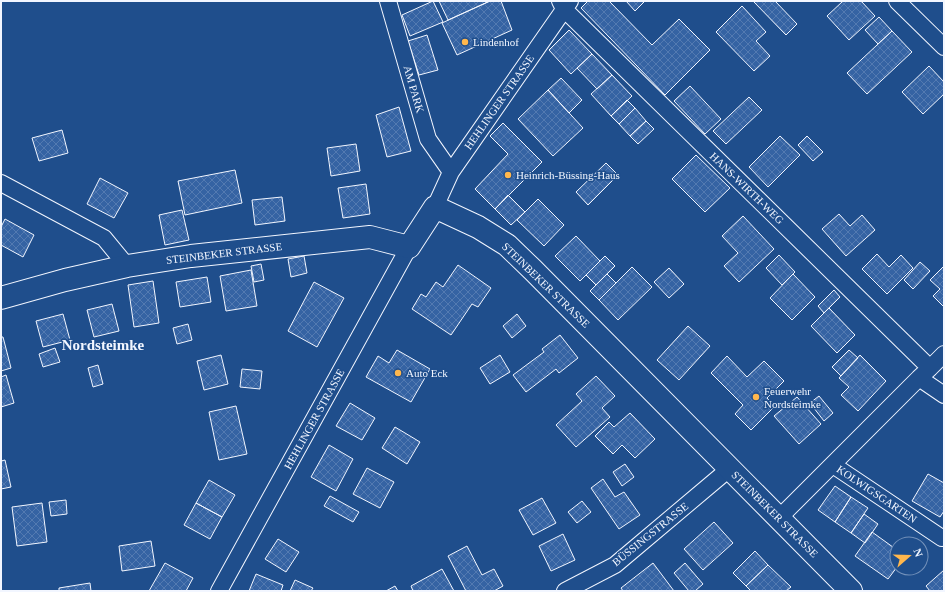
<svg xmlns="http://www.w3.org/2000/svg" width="945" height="592" font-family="'Times New Roman',serif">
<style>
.building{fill:url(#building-cross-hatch);stroke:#f2f6ff}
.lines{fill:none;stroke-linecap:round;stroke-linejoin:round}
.street-casing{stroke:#f2f6ff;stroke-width:18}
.secondary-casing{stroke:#f2f6ff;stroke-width:24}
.street{stroke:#1f4e8c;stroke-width:16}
.secondary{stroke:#1f4e8c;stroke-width:22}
.poi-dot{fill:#ffb74d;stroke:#1f4e8c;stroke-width:1.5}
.labels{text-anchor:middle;stroke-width:3;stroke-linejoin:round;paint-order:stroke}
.poi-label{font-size:11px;fill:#f2f6ff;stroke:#1f4e8c;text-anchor:start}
.street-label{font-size:11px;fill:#f2f6ff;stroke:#1f4e8c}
.district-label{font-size:15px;font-weight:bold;fill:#f2f6ff;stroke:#1f4e8c}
</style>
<defs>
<pattern id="building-cross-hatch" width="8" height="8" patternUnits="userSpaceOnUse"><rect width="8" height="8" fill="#3563a3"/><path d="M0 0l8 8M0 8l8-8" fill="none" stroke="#537ab1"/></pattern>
</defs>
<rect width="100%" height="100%" fill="#1f4e8c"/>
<!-- building -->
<path class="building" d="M433,1L443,22L410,36L402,15Z
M439,1H490L448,20Z
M490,1H501L512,30L457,55L442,23Z
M588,1H609L652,45L679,19L710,50L665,95L581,8Z
M626,1H645L635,11Z
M753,1H775L797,24L786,35Z
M843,1H861L875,16L849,40L827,16Z
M742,6L766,32L756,41L770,56L754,71L716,32Z
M879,17L892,31L878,44L865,30Z
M569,30L592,54L571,74L549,50Z
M892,31L912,52L867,94L847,73Z
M427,35L438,70L419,75L408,41Z
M592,54L612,75L597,89L577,68Z
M929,66L944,82V94L923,114L902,92Z
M612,75L632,96L611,116L591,94Z
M561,78L582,100L569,113L548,90Z
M690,86L721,119L705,134L674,101Z
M548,90L583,128L553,156L518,119Z
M749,97L762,110L726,144L713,131Z
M627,100L635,108L619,124L611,116Z
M399,107L411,151L387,157L376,115Z
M635,108L646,121L630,136L619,124Z
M646,121L654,129L638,144L630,136Z
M503,123L542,162L495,209L475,189L508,154L490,136Z
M62,130L68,153L39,161L32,138Z
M780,136L800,155L768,187L749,167Z
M807,136L823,152L813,161L798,145Z
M356,144L360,171L331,176L327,148Z
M696,155L730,188L705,212L672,179Z
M606,163L618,175L588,205L576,192Z
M235,170L242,203L185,215L178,181Z
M100,178L128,193L114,218L87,204Z
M366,184L370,214L343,218L338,188Z
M508,195L525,212L511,225L495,209Z
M282,197L285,221L255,225L252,200Z
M538,199L564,225L544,246L517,220Z
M182,210L189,240L165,245L159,215Z
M839,214L850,226L862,215L875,230L846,256L822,229Z
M743,216L774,249L739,282L724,266L738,253L722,236Z
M5,219L34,235L23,257L1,245V227Z
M576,236L600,261L580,281L555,256Z
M877,254L889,267L901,255L913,268L887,294L862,269Z
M779,255L795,272L782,285L766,268Z
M304,256L307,273L291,277L288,259Z
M605,256L615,266L596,285L586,275Z
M920,262L930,271L913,289L904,280Z
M261,264L264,280L254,282L251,266Z
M458,265L491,288L478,307L472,304L451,335L412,309L421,294L426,297L436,282L443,287Z
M944,266V307L933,296L940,289L930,280Z
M632,267L652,287L618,320L599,300Z
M669,268L684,284L669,298L654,282Z
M251,270L257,306L226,311L220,276Z
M607,274L616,283L599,300L590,291Z
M793,274L815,297L792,320L770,298Z
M207,277L211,302L180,307L176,282Z
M153,281L159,323L134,327L128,285Z
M314,282L344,298L317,347L288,331Z
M834,290L840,297L824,313L818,306Z
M112,304L119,331L94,337L87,310Z
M829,308L855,335L837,353L811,326Z
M63,314L70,340L43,347L36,321Z
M517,314L526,326L512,338L503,326Z
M188,324L192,340L177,344L173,328Z
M688,326L710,346L679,380L657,360Z
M560,335L578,358L559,373L556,369L526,392L513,375L544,352L542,349Z
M1,337H3L11,368L1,371Z
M55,348L60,362L43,367L39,354Z
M397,350L430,369L411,402L366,377L378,356L389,363Z
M849,350L858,358L841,376L832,367Z
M221,355L228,384L204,390L197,361Z
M500,355L510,372L490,384L480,368Z
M860,355L886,381L858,411L841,395L849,387L839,378Z
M727,356L747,377L764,361L784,381L767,398L775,406L751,430L735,414L743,405L711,373Z
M98,365L103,384L93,387L88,368Z
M242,369L262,371L260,389L240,387Z
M6,375L14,403L1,407V377Z
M596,376L615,396L602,408L610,417L576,447L556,425L582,401L576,394Z
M819,396L833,413L824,421L810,403Z
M797,397L821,424L799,444L774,416Z
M350,403L375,418L362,440L336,426Z
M236,406L247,454L219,460L209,412Z
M630,413L655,439L635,458L622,445L613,454L595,436L609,422L614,427Z
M395,427L420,442L407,464L382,448Z
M329,445L353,459L336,491L311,477Z
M5,460L11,487L1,489V461Z
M625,464L634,477L622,486L613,472Z
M367,468L394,482L380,508L353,494Z
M928,474L944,483V511L940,517L912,501Z
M603,479L615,497L624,492L640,515L619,529L591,488Z
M209,480L235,495L222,517L196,503Z
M835,486L851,497L835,522L818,510Z
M330,496L359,512L353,522L324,506Z
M851,497L868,508L851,533L835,522Z
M542,498L556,523L533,535L519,510Z
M66,500L67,514L51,516L49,502Z
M582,501L591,512L577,523L568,512Z
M42,503L47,542L17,546L12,507Z
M196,503L222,517L210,539L184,525Z
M864,514L878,524L865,543L851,533Z
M714,522L733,543L703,570L684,549Z
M872,532L897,550V567L888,579L855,556Z
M563,534L575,560L551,571L539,546Z
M278,539L299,552L286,572L265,559Z
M151,541L155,566L122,571L119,546Z
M467,546L482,575L494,569L503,586L494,591H466L448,556Z
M755,551L768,565L746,586L733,573Z
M165,563L193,578L186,591H149Z
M653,563L674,591H623L621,588Z
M685,563L703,584L695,591H689L674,573Z
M768,565L791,587L786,591H751L746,586Z
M442,569L454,591H413L411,586Z
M944,570V591H930L926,586Z
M256,574L283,585L281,591H249Z
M295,580L313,588L311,591H290Z
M90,583L91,591H59V588Z
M395,586L398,591H386Z"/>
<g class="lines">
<!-- street casing -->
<g class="street-casing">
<path id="street" d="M388,1L428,139L451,172
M560,1L564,9L930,368
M897,1L944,47
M1,183L104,238L127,266
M435,207L451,172L570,1
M919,378L944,395
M833,465L942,538
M779,518L919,378L930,368L944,354
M219,591L409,247
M565,591L615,565L729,469"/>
</g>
<!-- secondary casing -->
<g class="secondary-casing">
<path id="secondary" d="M1,298L65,280L127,266L191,256L370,237L409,247L435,207L478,227L507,245L533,270L851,591"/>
</g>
<!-- street -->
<use href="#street" class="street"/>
<!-- secondary -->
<use href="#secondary" class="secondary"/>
</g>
<!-- markers -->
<g class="poi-dot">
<circle cx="465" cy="42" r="4"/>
<circle cx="508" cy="175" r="4"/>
<circle cx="398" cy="373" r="4"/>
<circle cx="756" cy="397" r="4"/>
</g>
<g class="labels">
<!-- poi labels -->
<g class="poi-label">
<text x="473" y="46">Lindenhof</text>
<text x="516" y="179">Heinrich-Büssing-Haus</text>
<text x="406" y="377">Auto Eck</text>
<text x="764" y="395">Feuerwehr<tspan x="764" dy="13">Nordsteimke</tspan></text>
</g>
<!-- street labels -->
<g class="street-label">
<text transform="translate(414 89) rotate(74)" y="4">AM PARK</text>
<text transform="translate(499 102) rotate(-55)" y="4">HEHLINGER STRASSE</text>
<text transform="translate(747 188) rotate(44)" y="4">HANS-WIRTH-WEG</text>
<text transform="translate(224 253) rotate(-7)" y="4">STEINBEKER STRASSE</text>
<text transform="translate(546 285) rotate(44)" y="4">STEINBEKER STRASSE</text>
<text transform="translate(314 419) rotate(-61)" y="4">HEHLINGER STRASSE</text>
<text transform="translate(877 494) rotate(34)" y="4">KOLWIGSGARTEN</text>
<text transform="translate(775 514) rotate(45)" y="4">STEINBEKER STRASSE</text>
<text transform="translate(650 534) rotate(-39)" y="4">BÜSSINGSTRASSE</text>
</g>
<!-- district labels -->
<g class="district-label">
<text x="103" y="350">Nordsteimke</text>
</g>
</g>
<!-- border -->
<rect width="945" height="592" fill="none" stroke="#f2f6ff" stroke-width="4"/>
<!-- north arrow -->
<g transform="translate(909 556) rotate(70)"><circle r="19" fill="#1f4e8c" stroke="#7391ba"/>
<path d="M0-3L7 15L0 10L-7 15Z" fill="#ffb74d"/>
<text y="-6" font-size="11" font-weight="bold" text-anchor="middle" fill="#f2f6ff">N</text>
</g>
</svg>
